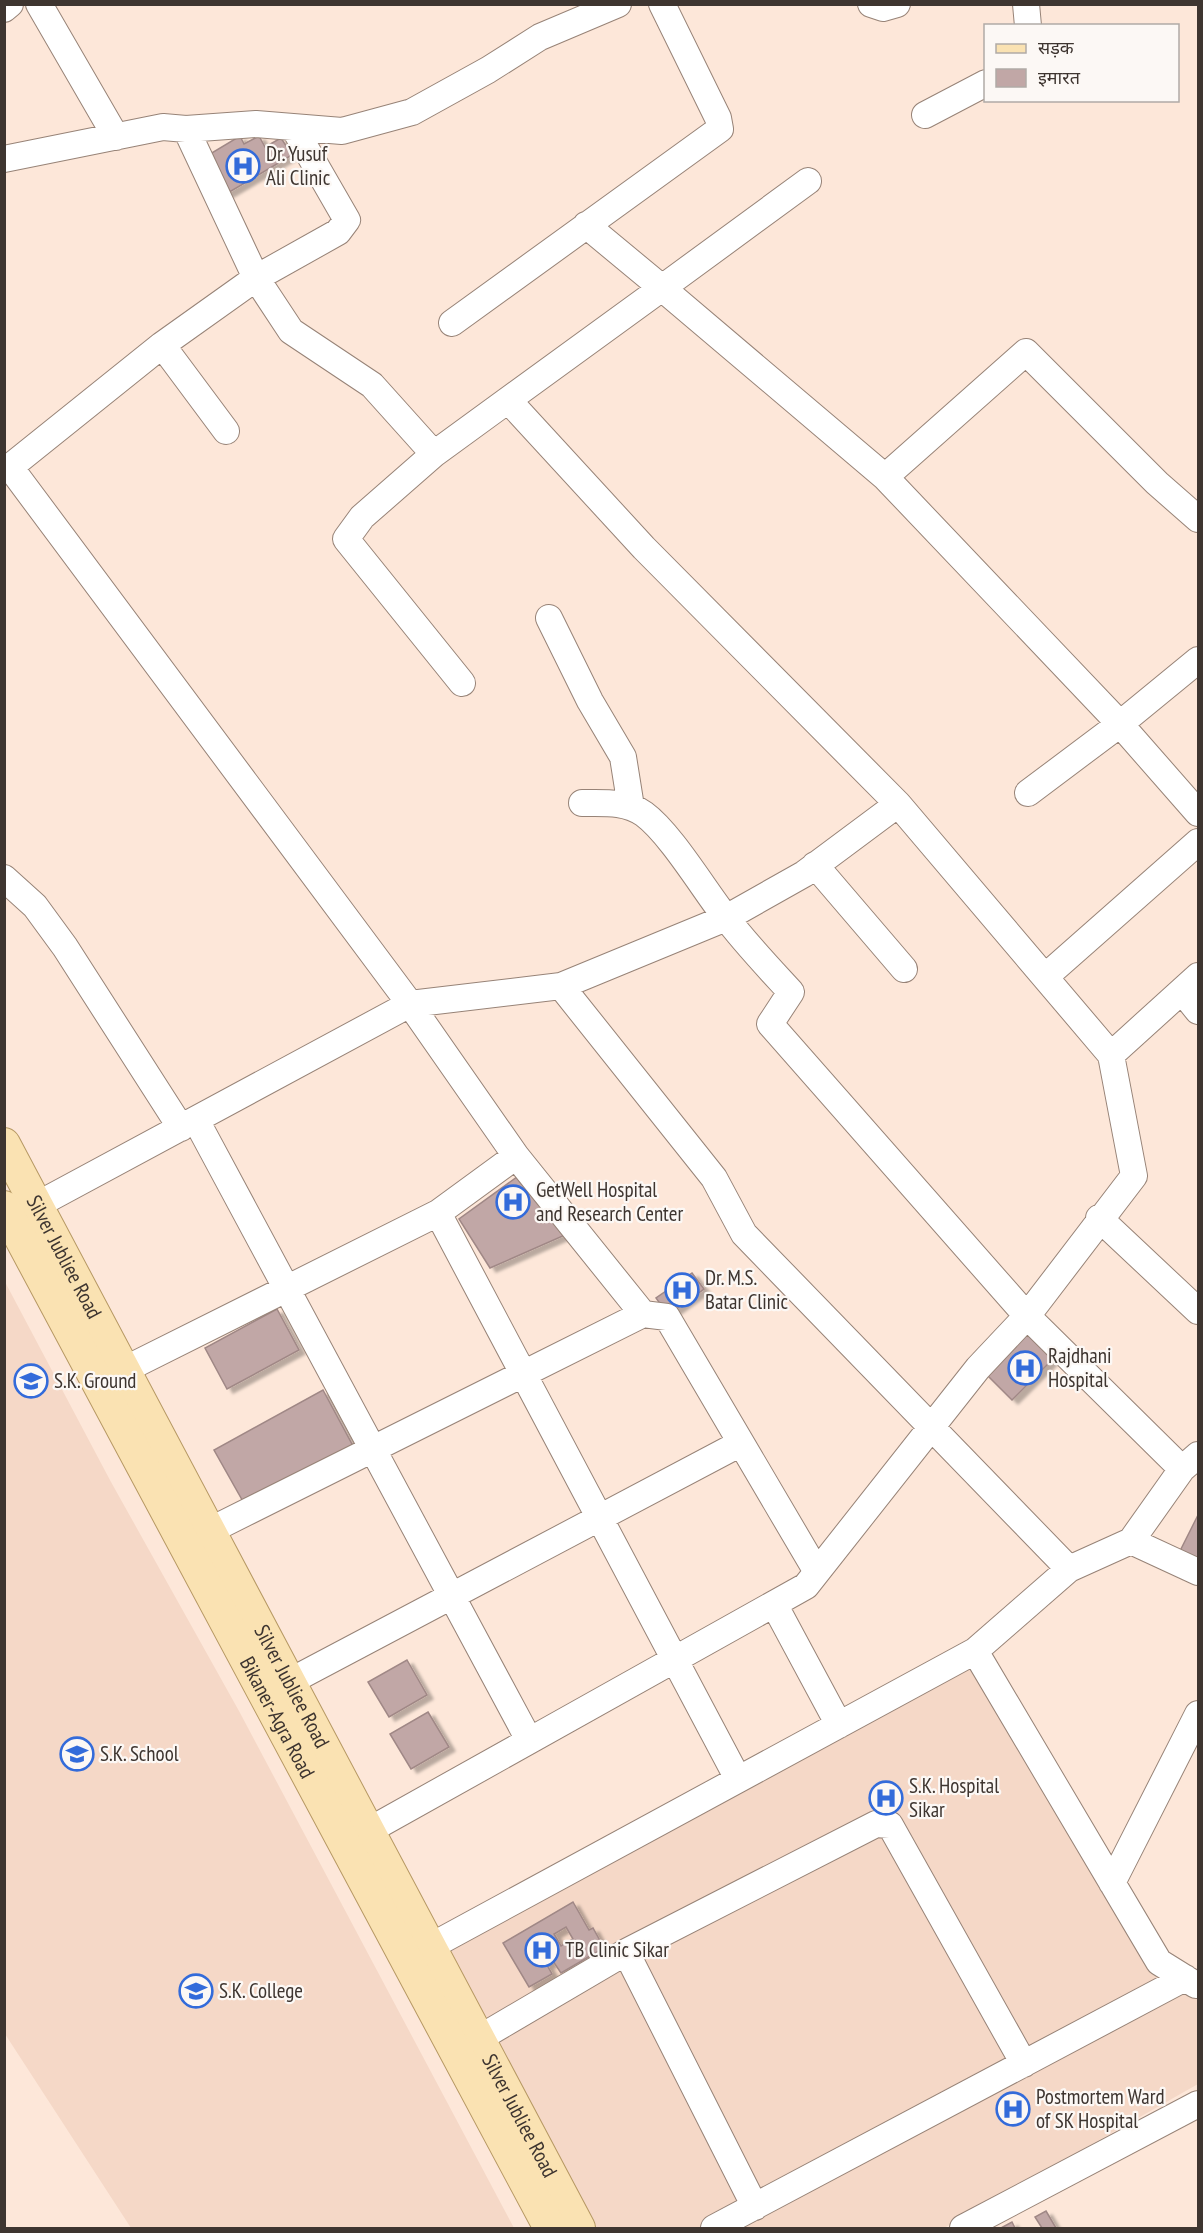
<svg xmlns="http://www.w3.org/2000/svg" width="1203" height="2233" font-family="'PT Sans Narrow','Noto Sans Devanagari',sans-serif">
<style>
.built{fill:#f5d8c7}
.building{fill:#c1a7a6;stroke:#a08886;stroke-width:1.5;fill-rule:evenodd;filter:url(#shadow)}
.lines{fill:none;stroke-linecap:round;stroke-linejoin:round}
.minor-casing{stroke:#978377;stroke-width:28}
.major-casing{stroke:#b69863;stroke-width:34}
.minor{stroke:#fff;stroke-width:26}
.major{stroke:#fae2b2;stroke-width:32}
.labels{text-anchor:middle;stroke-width:4.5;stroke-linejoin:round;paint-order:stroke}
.poi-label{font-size:21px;fill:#3e3530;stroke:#fcf8f5;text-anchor:start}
.street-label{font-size:21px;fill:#3e3530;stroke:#fcf8f5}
</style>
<defs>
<filter id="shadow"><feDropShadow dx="6" dy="4" stdDeviation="1.5" flood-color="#0004"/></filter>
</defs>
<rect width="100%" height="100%" fill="#fde7d9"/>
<!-- built -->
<path class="built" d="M4,1280L111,1482L239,1711L514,2228H131L5,2034Z
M975,1651L1185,1978L1198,1987V2084L944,2228H595L429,1946Z"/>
<!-- building -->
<path class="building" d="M240,136L244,144L259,136L265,147L281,138L292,155L226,194L205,157Z
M521,1174L565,1235L490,1268L459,1219Z
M692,1273L704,1289L668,1315L656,1298Z
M277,1309L299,1350L227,1389L205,1348Z
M1027,1332L1054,1358L1012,1400L985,1373Z
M323,1390L353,1446L245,1505L214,1450Z
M1198,1515V1568L1177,1557Z
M407,1660L427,1695L389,1717L368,1682Z
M428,1712L449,1747L411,1769L390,1734Z
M573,1902L589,1930L593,1928L604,1948L561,1973L553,1961L547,1965L552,1974L529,1987L503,1943ZM566,1927L573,1939L561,1946L554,1934Z
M1046,2211L1056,2228H1042L1035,2217Z
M1012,2222L1015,2228H1001Z"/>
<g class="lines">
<!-- minor casing -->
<g class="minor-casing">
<path id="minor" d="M39,4L116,137
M871,4L883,8L897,4
M1026,4L1028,26
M4,9L10,4
M925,115L986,83
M186,129L256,124L342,131L412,112L488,70L540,37L618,4
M4,159L163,127L186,129L256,278L338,232L347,220L294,128
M586,225L662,288L808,181
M452,323L720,129L718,118L662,4
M162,345L226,431
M508,400L434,454L372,385L291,331L256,278L162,345L10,467L410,1004L516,1156L438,1213L738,1779
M434,454L362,517L346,539L462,683
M885,477L1026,352L1157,483L1198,519
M549,618L590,701L623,757L631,807
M1028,793L1120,724L1198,660
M582,803C604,803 626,801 644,814C670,833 703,888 724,915C744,942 768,967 791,992L770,1024L1027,1316L1182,1469
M898,804L644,548L508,400L662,288L885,477L1120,724L1198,813
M815,865L904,969
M4,878L35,906L65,947L181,1128
M1045,977L1198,842
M561,986L714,1178L744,1234L1069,1569
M1182,991L1198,1011
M1111,1055L1198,976
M196,1120L529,1740
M37,1205L410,1004L561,986L726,918L804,874L898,804L1111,1055L1134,1176L1027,1316L978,1368L806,1586L368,1831
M1099,1218L1198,1311
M643,1314L667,1317L817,1572
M124,1370L438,1213
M209,1531L643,1314L516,1156
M1131,1541L1198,1572
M774,1604L839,1725
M975,1651L1159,1962L1196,1985
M289,1682L741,1443
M1112,1883L1198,1714
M626,1952L755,2207
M413,1956L975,1651L1069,1569L1131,1541L1182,1469L1198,1455
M478,2039L626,1952L876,1824L890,1825L1024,2064
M714,2228L1185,1978
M963,2228L1198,2104"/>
</g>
<!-- major casing -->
<g class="major-casing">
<g id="major">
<path id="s1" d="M4,1144L579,2228"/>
<path id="s2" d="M4,1207L550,2228"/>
</g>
</g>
<!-- minor -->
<use href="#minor" class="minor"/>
<!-- major -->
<use href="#major" class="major"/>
</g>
<!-- icons -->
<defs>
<g id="hospital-ring" transform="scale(1.725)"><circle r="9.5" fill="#fcf8f5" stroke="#336bda" stroke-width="1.5"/><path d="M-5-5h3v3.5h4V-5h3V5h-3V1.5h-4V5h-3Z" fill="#336bda"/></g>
<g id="university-ring" transform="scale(1.725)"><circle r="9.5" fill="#fcf8f5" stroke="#336bda" stroke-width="1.5"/><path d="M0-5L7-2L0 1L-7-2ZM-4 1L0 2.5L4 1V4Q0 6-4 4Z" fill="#336bda"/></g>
<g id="school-ring" transform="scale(1.725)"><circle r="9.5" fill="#fcf8f5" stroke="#336bda" stroke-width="1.5"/><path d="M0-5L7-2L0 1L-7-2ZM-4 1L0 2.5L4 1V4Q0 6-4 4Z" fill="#336bda"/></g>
</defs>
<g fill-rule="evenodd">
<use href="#hospital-ring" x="243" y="166"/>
<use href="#hospital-ring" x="513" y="1202"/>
<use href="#hospital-ring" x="682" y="1290"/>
<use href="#hospital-ring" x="1025" y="1368"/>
<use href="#university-ring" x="31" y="1381"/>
<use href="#school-ring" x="77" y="1754"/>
<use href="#hospital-ring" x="886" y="1798"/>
<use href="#hospital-ring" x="542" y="1950"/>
<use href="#university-ring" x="196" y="1991"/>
<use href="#hospital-ring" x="1013" y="2109"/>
</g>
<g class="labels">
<!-- poi labels -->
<g class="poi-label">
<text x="266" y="161">Dr. Yusuf<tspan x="266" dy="24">Ali Clinic</tspan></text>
<text x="536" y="1197">GetWell Hospital<tspan x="536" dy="24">and Research Center</tspan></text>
<text x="705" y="1285">Dr. M.S.<tspan x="705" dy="24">Batar Clinic</tspan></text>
<text x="1048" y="1363">Rajdhani<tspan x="1048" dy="24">Hospital</tspan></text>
<text x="54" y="1388">S.K. Ground</text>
<text x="100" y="1761">S.K. School</text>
<text x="909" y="1793">S.K. Hospital<tspan x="909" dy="24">Sikar</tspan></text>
<text x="565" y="1957">TB Clinic Sikar</text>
<text x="219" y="1998">S.K. College</text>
<text x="1036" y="2104">Postmortem Ward<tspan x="1036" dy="24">of SK Hospital</tspan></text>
</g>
<!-- street labels -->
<g class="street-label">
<text dy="7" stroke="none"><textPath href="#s1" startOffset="128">Silver Jubliee Road</textPath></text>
<text dy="7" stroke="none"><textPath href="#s1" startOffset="614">Silver Jubliee Road</textPath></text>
<text dy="7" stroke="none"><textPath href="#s2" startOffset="579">Bikaner-Agra Road</textPath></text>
<text dy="7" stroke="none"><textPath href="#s1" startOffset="1100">Silver Jubliee Road</textPath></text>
</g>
</g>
<!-- border -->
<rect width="1203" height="2233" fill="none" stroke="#3e3530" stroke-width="12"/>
<!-- legend -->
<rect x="984" y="24" width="195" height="78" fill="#fcf8f5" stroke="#b0aaa6" stroke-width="1.5"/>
<rect x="996" y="44" width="30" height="9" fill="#fae2b2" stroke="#b0aaa6" stroke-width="1.5"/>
<text x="1038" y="54" font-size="18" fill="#3e3530">सड़क</text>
<rect x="996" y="69" width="30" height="18" fill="#c1a7a6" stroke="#b0aaa6" stroke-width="1.5"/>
<text x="1038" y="84" font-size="18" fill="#3e3530">इमारत</text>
</svg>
